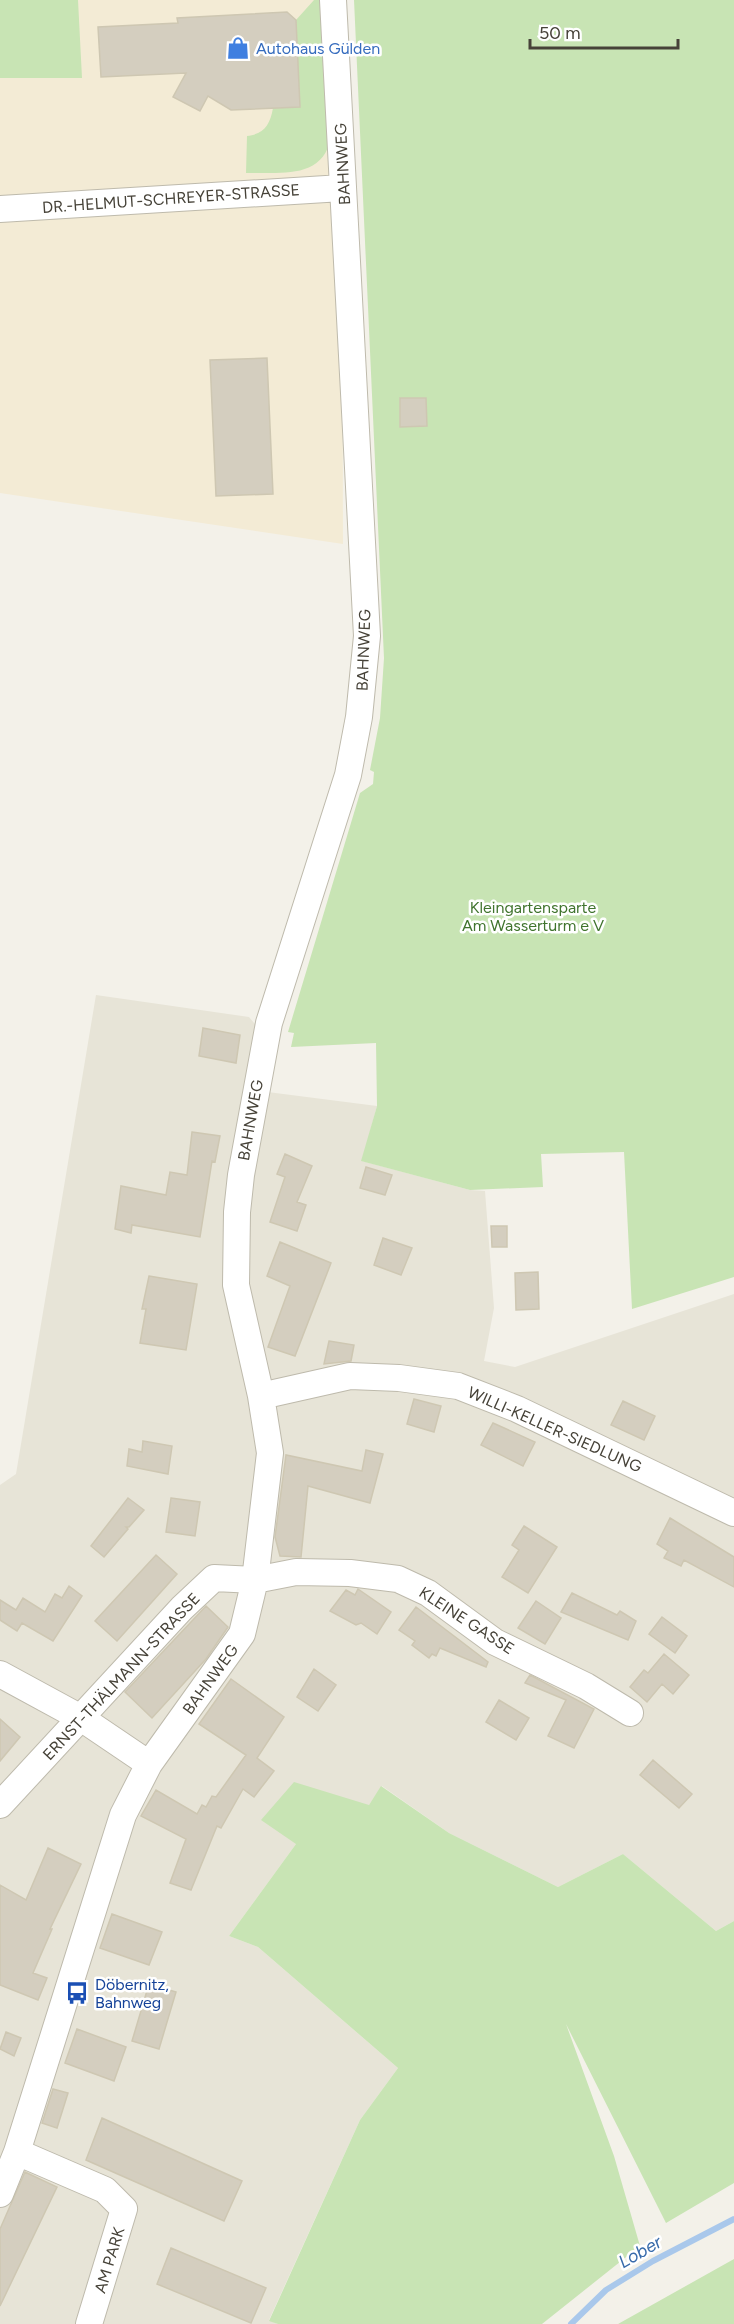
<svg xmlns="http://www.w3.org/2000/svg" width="734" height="2324" font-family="Figtree,sans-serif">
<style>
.residential{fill:#e7e4d7}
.commercial{fill:#f3ebd5}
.green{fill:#c8e4b4}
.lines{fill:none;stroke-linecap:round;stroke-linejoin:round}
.stream{stroke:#a9c8eb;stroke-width:6}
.building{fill:#d4cebf;stroke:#cec7b2;stroke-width:1.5}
.minor-casing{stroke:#bebaac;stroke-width:28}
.minor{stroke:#fff;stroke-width:26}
.labels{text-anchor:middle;stroke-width:5;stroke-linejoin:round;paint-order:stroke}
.shop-label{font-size:16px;fill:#366cbe;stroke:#fff;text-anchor:start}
.street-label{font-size:16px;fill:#464238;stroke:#fff}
.park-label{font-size:16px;fill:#40742e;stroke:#fff}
.transit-label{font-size:16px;fill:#164399;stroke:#fff;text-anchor:start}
.water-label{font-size:18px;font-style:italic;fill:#386bab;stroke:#fff}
</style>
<rect width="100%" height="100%" fill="#f3f1e9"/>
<!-- residential -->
<path class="residential" d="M96,995L249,1017L261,1031L245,1089L377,1106L362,1161L470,1190L485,1191L494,1308L484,1361L515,1367L734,1294V1921L716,1931L623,1854L558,1887L449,1833L382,1786L369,1805L296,1844L229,1936L258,1947L398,2068L360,2120L269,2320L278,2324H0V1485L16,1474Z"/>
<!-- commercial -->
<path class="commercial" d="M0,0H333L342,188L343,544L0,493Z"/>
<!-- green -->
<path class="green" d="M0,0H78L82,78H0Z
M314,0H323L331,137C323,180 281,172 246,173L247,136C264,134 270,125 273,108L300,107L296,20Z
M354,0H734V1277L632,1309L624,1152L541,1154L543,1187L470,1190L361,1161L377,1106L376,1043L291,1047L294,1033L288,1032L360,793L373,784L374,772L370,770L380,718L384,658Z
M294,1782L369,1805L381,1786L449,1833L558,1887L623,1854L716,1931L734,1921V2183L666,2223L566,2024L614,2156L640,2246L542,2324H278L269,2321L360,2120L398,2068L258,1947L229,1936L296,1844L261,1820Z
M734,2259V2324H618Z"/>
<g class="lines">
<!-- stream -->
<path class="stream" d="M571,2324L606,2290L653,2261L734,2219"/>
</g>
<!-- building -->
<path class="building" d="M287,12L296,20L300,107L231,110L208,96L200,111L173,97L186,73L101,77L98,27L178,23L177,18Z
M267,358L273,494L216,496L210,360Z
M400,398H426L427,426L400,427Z
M203,1028L240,1035L236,1063L199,1056Z
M192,1132L220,1136L215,1162L212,1161L200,1237L132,1225L131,1233L115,1229L121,1186L166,1195L170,1172L187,1175Z
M285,1154L312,1166L297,1202L306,1205L297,1231L270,1222L285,1177L277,1174Z
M366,1167L392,1175L385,1195L360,1188Z
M491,1226H507V1247H492Z
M383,1238L412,1248L401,1275L374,1265Z
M280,1242L331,1263L295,1356L268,1347L290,1286L267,1276Z
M538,1272L539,1309L516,1310L515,1273Z
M149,1276L197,1284L186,1350L140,1343L146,1309H142Z
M329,1341L354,1345L351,1361L324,1364Z
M414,1399L441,1406L434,1432L407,1424Z
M623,1401L655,1416L644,1440L611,1425Z
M493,1423L535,1442L523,1466L481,1445Z
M143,1441L172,1446L168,1474L127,1466L129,1449L142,1452Z
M366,1450L383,1454L370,1503L308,1486L301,1557L280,1556L275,1537L286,1455L362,1471Z
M128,1498L144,1510L129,1527H126L128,1529L104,1557L91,1546Z
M171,1498L200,1502L195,1536L166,1532Z
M670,1518L734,1557V1587L684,1560L681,1566L664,1558L668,1551L657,1544Z
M524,1526L557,1547L528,1593L502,1577L519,1550L512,1545Z
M156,1555L177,1574L117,1641L95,1621Z
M69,1586L82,1596L53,1641L22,1623L17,1631L0,1620V1600L16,1610L23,1598L45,1612L55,1594L62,1598Z
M358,1589L391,1612L377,1634L361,1623L356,1625L330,1611L346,1590L355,1595Z
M572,1593L617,1615L620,1611L636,1621L628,1640L561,1612Z
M536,1601L561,1618L545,1644L518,1628Z
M206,1606L228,1627L206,1659L152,1718L125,1692Z
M416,1607L488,1662L486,1667L440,1648L436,1656L432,1654L429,1658L412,1645L415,1641L399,1630Z
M662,1617L687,1636L675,1653L649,1634Z
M664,1654L689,1675L673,1694L662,1684L647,1702L630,1687L644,1670L648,1673Z
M314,1669L336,1685L318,1711L297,1697Z
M530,1675L594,1709L574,1748L548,1736L566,1700L525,1683Z
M231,1679L284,1717L257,1758L274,1771L254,1797L243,1789L221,1828L217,1826L191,1890L170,1883L186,1839L141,1816L156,1790L197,1814L202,1805L206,1807L212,1796L216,1797L246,1755L199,1724Z
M499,1700L529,1718L516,1740L486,1722Z
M0,1719L20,1737L0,1761Z
M653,1760L692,1794L679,1808L640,1775Z
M48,1848L81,1864L50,1929H52L33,1973L47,1978L38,2000L0,1985V1885L26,1900Z
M112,1914L162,1932L149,1965L100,1948Z
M149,1984L176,1992L159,2049L132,2041Z
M77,2029L126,2047L114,2081L65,2063Z
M6,2032L21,2038L14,2056L0,2049Z
M53,2089L68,2093L57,2128L42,2123Z
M102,2118L242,2181L224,2221L86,2160Z
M25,2172L57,2187L0,2306V2229Z
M171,2248L266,2288L251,2323L157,2284Z"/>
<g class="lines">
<!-- minor casing -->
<g class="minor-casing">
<path id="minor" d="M0,209L342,188
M261,1396L350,1376L399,1378L458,1386L517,1409L734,1513
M0,1674L81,1718L149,1764
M0,1805L182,1608L214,1578L255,1580L296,1572L350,1573L398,1579L428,1593L495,1642L586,1686L630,1713
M17,2152L105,2190L124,2209L89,2324
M0,2194L17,2152L123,1815L149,1764L242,1634L255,1580L270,1453L261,1396L236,1285L237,1212L241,1175L269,1023L348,775L359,717L367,636L333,0"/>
</g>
<!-- minor -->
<use href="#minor" class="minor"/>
</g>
<!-- icons -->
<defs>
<g id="shop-bare" transform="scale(1.8)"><path d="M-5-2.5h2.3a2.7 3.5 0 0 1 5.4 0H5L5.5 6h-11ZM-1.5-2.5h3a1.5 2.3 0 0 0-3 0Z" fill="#3f7fe0" stroke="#fff" stroke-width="2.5" paint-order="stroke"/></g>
<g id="bus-bare" transform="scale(1.8)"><path d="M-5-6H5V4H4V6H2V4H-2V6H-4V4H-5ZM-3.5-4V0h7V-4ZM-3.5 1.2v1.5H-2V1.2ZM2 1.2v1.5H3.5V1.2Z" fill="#1a4fb4" stroke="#fff" stroke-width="2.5" paint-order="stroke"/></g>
</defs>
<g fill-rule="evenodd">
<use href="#shop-bare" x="238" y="48"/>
<use href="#bus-bare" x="77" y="1993"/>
</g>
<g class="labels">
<!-- shop labels -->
<g class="shop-label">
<text x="256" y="54">Autohaus Gülden</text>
</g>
<!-- street labels -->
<g class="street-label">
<text transform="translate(342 164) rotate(-93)" y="6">BAHNWEG</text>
<text transform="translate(171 198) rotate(-4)" y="6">DR.-HELMUT-SCHREYER-STRASSE</text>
<text transform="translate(363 650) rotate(-88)" y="6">BAHNWEG</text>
<text transform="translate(250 1120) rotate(-80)" y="6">BAHNWEG</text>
<text transform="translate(555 1429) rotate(24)" y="6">WILLI-KELLER-SIEDLUNG</text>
<text transform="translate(467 1620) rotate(33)" y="6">KLEINE GASSE</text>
<text transform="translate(121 1676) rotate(-47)" y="6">ERNST-THÄLMANN-STRASSE</text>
<text transform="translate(210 1679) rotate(-54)" y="6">BAHNWEG</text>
<text transform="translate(109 2260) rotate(-73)" y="6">AM PARK</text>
</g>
<!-- park labels -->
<g class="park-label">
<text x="533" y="913">Kleingartensparte<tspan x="533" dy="18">Am Wasserturm e V</tspan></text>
</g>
<!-- transit labels -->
<g class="transit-label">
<text x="95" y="1990">Döbernitz,<tspan x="95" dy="18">Bahnweg</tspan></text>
</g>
<!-- water labels -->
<g class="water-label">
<text transform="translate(640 2252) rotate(-30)" y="6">Lober</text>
</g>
</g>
<!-- scale -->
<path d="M530 39v9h148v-9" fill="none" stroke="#464238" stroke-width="3"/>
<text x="539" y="39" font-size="18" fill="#464238" stroke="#ffffff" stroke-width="4.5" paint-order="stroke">50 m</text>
</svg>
